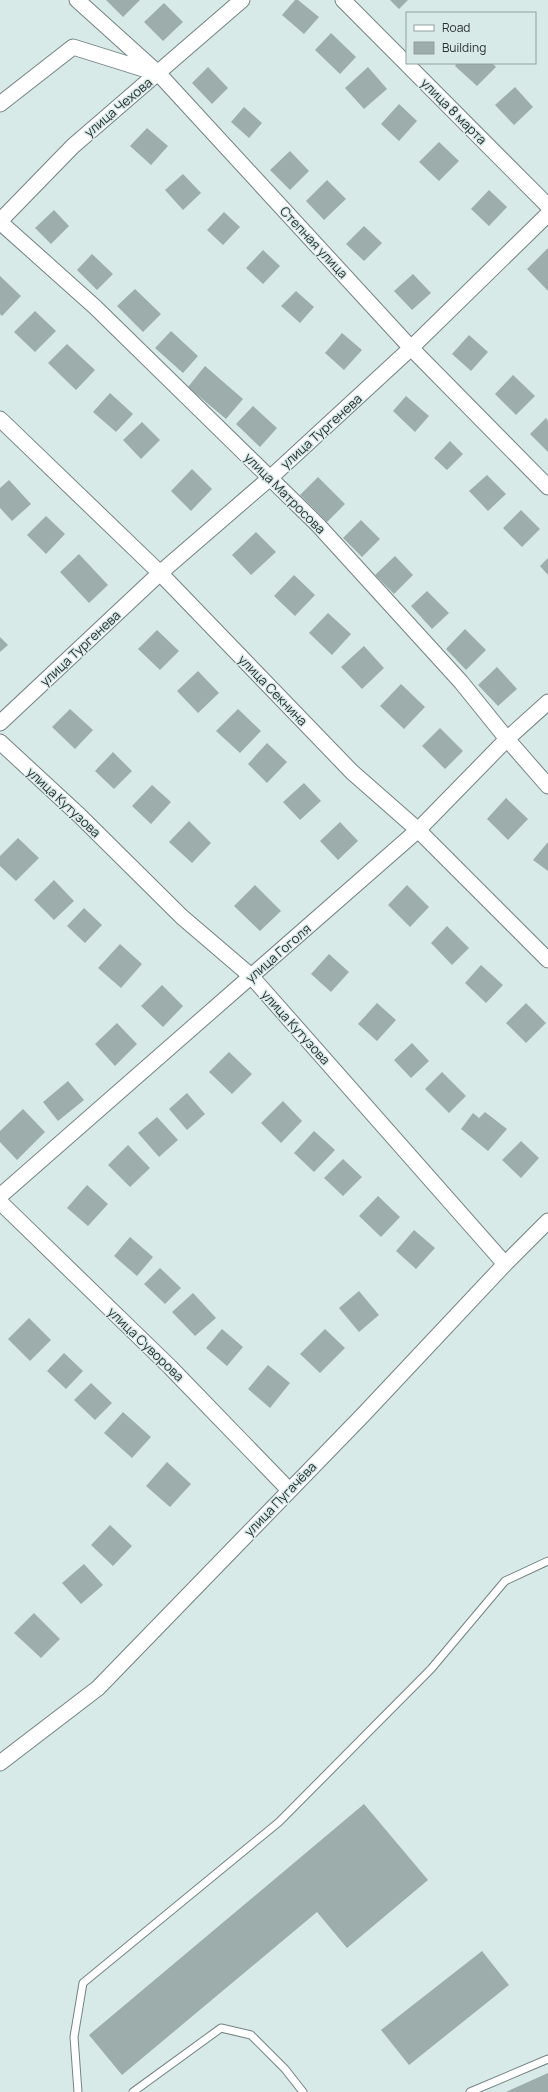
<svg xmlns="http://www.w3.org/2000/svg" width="548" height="2092" font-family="Manrope,sans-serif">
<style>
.building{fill:#9cadac}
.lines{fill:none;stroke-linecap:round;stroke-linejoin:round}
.lane-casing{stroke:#738382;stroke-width:9}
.street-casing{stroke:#738382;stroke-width:17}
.lane{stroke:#fff;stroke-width:7}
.street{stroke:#fff;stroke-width:15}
.labels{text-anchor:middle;stroke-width:3;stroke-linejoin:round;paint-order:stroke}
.street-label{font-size:13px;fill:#293030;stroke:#d8eae8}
</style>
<rect width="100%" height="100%" fill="#d8eae8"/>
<!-- building -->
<path class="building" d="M106,0H140L123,17Z
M295,0H298L319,17L304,34L282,15Z
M390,0H408L399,9Z
M164,3L183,22L163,41L144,22Z
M331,33L356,57L340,74L315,50Z
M457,63H492L496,67L477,86L455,66Z
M208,67L228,88L212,104L192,83Z
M368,67L387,89L364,109L345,88Z
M515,87L533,107L514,125L495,105Z
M399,104L417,121L399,141L381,124Z
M244,107L262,123L249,138L231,122Z
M147,128L168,146L151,165L130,146Z
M439,142L459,161L439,181L419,162Z
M290,151L309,171L290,190L270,170Z
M183,174L201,193L183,210L165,190Z
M327,180L346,199L324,220L306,201Z
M489,190L507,207L489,226L471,209Z
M54,210L69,226L51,244L35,228Z
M224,212L240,227L223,245L207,230Z
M364,226L382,243L364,261L346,244Z
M548,248V291L527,269Z
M263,250L280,266L263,284L246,268Z
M92,254L113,274L97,290L77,270Z
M413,274L431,293L412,310L394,291Z
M0,276L21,296L2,316L0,314Z
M135,289L161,314L143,332L117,306Z
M296,291L314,307L300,323L281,306Z
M35,311L56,331L35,352L14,332Z
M171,331L198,356L183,373L155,348Z
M342,333L362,350L344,370L325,353Z
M469,335L488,352L471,371L452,354Z
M67,344L95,370L76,390L48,363Z
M205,366L243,399L226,419L188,387Z
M513,375L535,396L516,415L495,394Z
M110,393L133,414L116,432L93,412Z
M406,396L429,416L415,432L393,411Z
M253,406L277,428L260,447L236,424Z
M546,418L548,421V452L530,434Z
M142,422L160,440L141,459L123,440Z
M450,441L463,454L447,470L434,458Z
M192,469L212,489L191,511L171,491Z
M487,475L506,494L488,511L469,491Z
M318,477L345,504L327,522L300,495Z
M9,480L31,504L12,521L0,508V488Z
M521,510L540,529L522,547L503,528Z
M46,516L65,534L46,554L27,535Z
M361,520L380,539L362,557L343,538Z
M256,532L276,552L251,575L232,555Z
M79,554L108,585L89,603L60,572Z
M395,556L413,575L394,594L375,575Z
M548,558V575L540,566Z
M294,575L315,595L295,616L274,596Z
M427,591L449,613L432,629L411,606Z
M328,613L351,634L332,655L309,633Z
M465,629L486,650L466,670L446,649Z
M157,630L179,651L160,670L138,649Z
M0,637L8,645L0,652Z
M364,646L384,668L362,689L341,667Z
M497,667L517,689L498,706L478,685Z
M198,671L219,693L198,713L177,691Z
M401,684L425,707L404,729L380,706Z
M70,709L93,730L75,749L52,727Z
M238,709L261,731L240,753L216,731Z
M440,728L463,751L445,769L422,746Z
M267,743L287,762L267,783L248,764Z
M113,752L132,771L114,789L95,771Z
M304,783L321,801L300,820L283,802Z
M152,785L171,802L151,824L132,806Z
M506,798L528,819L508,840L487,819Z
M189,821L211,843L192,863L169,842Z
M340,822L358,841L338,860L320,841Z
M18,838L39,858L16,881L0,866V856Z
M548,842V871L533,860Z
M54,880L74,901L54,920L34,900Z
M255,885L281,911L260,931L234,906Z
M407,885L429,907L410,927L388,905Z
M84,908L102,925L85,943L67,926Z
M447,926L469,948L452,965L431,943Z
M120,944L142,964L121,988L98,968Z
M329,954L349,972L331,992L311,974Z
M481,965L503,985L486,1003L465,983Z
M162,985L183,1006L163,1027L141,1006Z
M377,1003L396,1020L377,1041L358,1024Z
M526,1003L546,1023L526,1043L506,1023Z
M117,1023L137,1044L115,1066L95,1044Z
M412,1043L429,1061L411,1078L394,1060Z
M229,1052L252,1074L232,1094L209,1072Z
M442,1072L466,1096L449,1113L425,1089Z
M68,1081L84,1100L58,1121L43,1102Z
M187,1093L205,1114L187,1130L169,1109Z
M283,1101L302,1121L281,1143L261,1123Z
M23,1109L45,1132L17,1160L0,1142V1131Z
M485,1112L507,1129L488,1151L461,1129L473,1113L479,1118Z
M157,1117L178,1140L159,1157L138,1133Z
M314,1131L335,1150L314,1172L294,1153Z
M521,1141L539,1158L521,1178L502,1160Z
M128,1145L150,1168L130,1187L108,1165Z
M343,1159L362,1177L343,1196L324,1178Z
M87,1185L108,1204L88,1226L67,1208Z
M378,1196L400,1217L381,1237L359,1216Z
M414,1230L435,1248L416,1269L396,1251Z
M130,1237L153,1257L137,1276L114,1256Z
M160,1268L181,1288L165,1304L144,1284Z
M359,1291L379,1315L359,1332L339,1308Z
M193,1293L216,1318L195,1336L172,1312Z
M29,1318L51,1340L30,1361L8,1339Z
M222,1329L243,1347L227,1366L206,1348Z
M325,1329L345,1348L320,1373L300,1354Z
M64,1353L83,1371L66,1389L47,1371Z
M268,1365L290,1383L270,1408L248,1389Z
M91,1383L112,1403L95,1420L74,1400Z
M123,1412L151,1437L132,1458L104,1433Z
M167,1462L191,1484L170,1507L146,1486Z
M110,1525L132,1546L113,1566L91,1545Z
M84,1564L103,1585L81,1604L62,1583Z
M34,1613L60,1639L41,1658L14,1633Z
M364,1804L428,1880L347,1948L317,1912L122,2075L89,2035Z
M482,1951L509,1985L409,2065L381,2030Z
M548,2073V2092H506Z"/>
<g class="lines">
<!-- lane casing -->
<g class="lane-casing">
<path id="lane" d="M78,2092L74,2037L83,1983L279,1822L431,1669L505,1581L548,1561
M133,2092L221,2028L251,2035L285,2069L303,2092
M470,2092L548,2059"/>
</g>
<!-- street casing -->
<g class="street-casing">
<path id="street" d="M77,0L158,73L411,348L548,487
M343,0L548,206
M0,104L73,47L153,72
M0,221L73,146L242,0
M0,222L95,307L318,525L461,682L507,739L548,786
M0,419L160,573L352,772L418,830L548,960
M0,723L160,573L270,478L411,348L548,214
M0,742L79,815L182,917L251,976L505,1264
M0,1196L418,830L507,739L548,702
M0,1202L170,1367L289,1490
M0,1763L98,1688L363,1415L505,1264L548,1221"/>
</g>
<!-- lane -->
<use href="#lane" class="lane"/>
<!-- street -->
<use href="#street" class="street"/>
</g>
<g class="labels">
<!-- street labels -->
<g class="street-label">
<text transform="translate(118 107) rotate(-40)" y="5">улица Чехова</text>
<text transform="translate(454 111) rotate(45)" y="5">улица 8 марта</text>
<text transform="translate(314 242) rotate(47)" y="5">Степная улица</text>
<text transform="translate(321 431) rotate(-42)" y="5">улица Тургенева</text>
<text transform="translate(285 493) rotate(45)" y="5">улица Матросова</text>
<text transform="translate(80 648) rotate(-43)" y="5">улица Тургенева</text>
<text transform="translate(273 690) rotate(46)" y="5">улица Секнина</text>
<text transform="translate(64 802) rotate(43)" y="5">улица Кутузова</text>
<text transform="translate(278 953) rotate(-41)" y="5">улица Гоголя</text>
<text transform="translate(296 1027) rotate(48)" y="5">улица Кутузова</text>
<text transform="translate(146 1344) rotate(44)" y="5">улица Суворова</text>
<text transform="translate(280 1499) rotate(-46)" y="5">улица Пугачёва</text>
</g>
</g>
<!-- legend -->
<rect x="406" y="12" width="130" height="52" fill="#d8eae8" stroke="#92a09e"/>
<rect x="414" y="25" width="20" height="6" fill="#ffffff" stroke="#92a09e"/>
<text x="442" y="32" font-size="12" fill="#293030">Road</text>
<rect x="414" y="42" width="20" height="12" fill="#9cadac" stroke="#92a09e"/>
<text x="442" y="52" font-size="12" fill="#293030">Building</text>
</svg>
